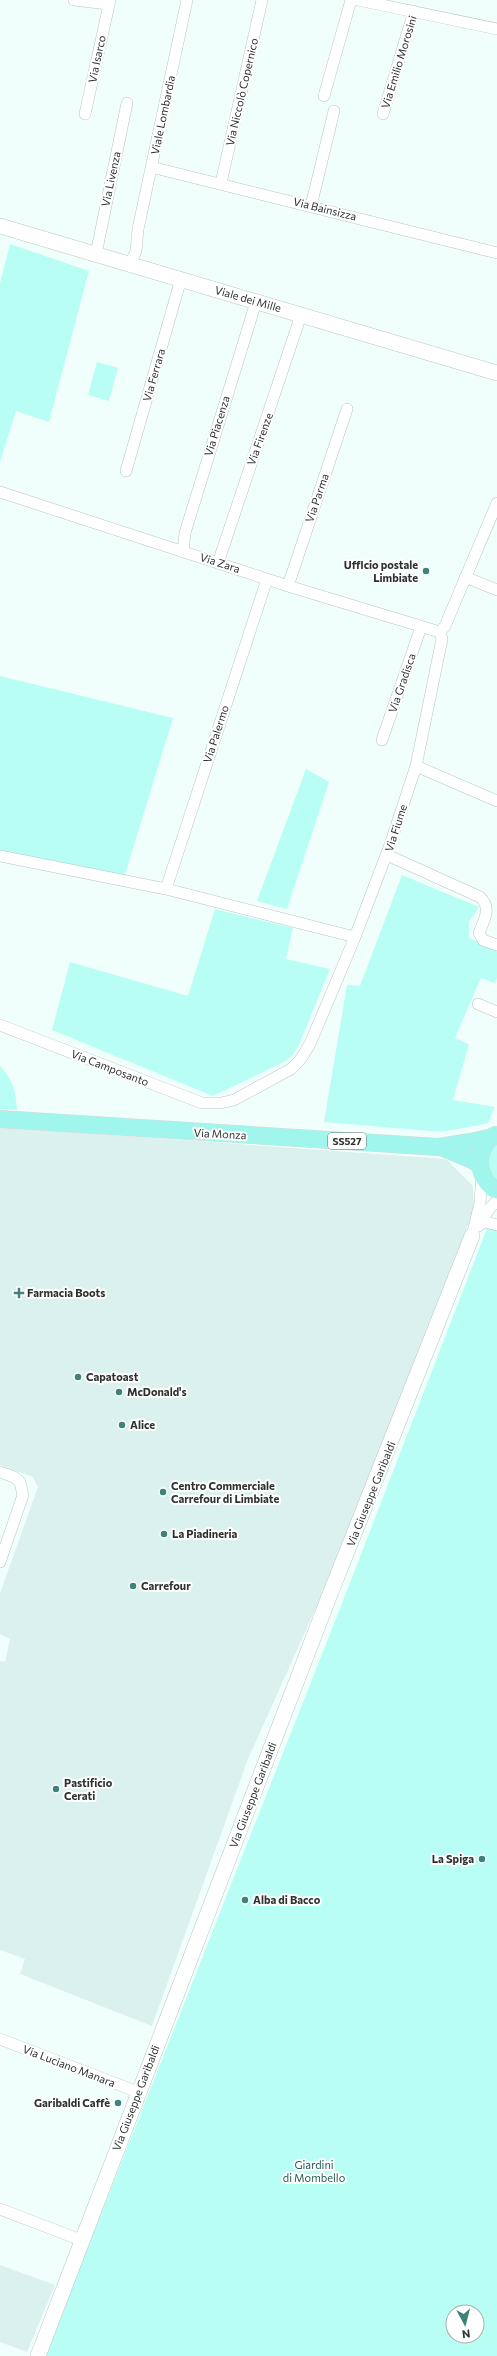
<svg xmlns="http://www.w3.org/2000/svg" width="497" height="2356" font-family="Commissioner,sans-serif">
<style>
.built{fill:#dbf1ee}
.green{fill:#b8fef4;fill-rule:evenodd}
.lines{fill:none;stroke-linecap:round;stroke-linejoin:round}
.street-casing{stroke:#b9c5c3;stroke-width:12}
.secondary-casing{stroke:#b9c5c3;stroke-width:16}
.primary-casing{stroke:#d9dada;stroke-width:18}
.street{stroke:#fff;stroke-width:11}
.secondary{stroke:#fff;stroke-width:15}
.primary{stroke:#a0f6ec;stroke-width:17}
.poi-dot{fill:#3d837a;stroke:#fff;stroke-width:1.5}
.labels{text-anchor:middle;stroke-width:4;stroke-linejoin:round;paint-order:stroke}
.shield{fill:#fff;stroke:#6c706f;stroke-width:1}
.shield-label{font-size:10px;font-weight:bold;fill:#2d3231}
.street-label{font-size:11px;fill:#2d3231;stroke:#fff}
.poi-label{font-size:11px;font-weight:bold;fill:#2d3231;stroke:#fff;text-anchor:start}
.park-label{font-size:11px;fill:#215d56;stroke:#fff}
</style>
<rect width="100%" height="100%" fill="#f1fffc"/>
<!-- built -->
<path class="built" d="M0,1127L446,1159L473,1186L474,1210L324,1590L248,1759L152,2026L20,1974L25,1959L0,1950V1661L5,1662L10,1639L0,1634V1593L38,1487L33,1477L0,1465Z
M0,2265L55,2285L27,2352L0,2342Z"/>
<!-- green -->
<path class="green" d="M10,244L89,271L49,422L16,411L0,462V283Z
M97,362L118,368L109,401L88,395Z
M0,676L173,718L124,878L0,851Z
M306,769L329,782L287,909L257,901Z
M402,875L479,907L469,922V938L497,949V978L495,983L481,978L455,1038L469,1044L453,1100L495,1107L488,1123L442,1132L324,1122L347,985L360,986Z
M215,909L293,928L286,959L330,969L298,1047L292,1056L284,1062L213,1096L52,1030L70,962L188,996Z
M0,1066C13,1079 16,1093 17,1110L0,1109Z
M497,1142V1183L489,1175L488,1151Z
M488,1226L497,1229V2356H45L341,1606ZM453,2312H477V2336H453Z"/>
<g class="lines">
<!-- street casing -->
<g class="street-casing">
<path id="street" d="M74,0L108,4
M358,0L497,29
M324,96L351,0
M85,114L110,0
M383,114L414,11
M151,167L497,253
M221,183L262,0
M311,206L334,111
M96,254L127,103
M130,264L136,251L138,229L187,0
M126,471L181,279
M0,492L288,586L440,632
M183,552L185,533L256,302
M218,563L301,315
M465,577L497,590
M288,586L347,409
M440,632L445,626L497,503
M382,740L421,627
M416,766L497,801
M387,855L480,897C492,908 484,920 479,933L483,940L497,945
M0,856L166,889L355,937
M166,889L267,579
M478,1004L497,1012
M0,1025L202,1103H221L234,1100L291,1069L300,1060L310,1044L355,937L390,845L416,766L442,639L440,632
M480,1224L485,1222L497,1225
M479,1226L489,1209L497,1201
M472,1236L480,1203L482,1174
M0,1472L14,1477L20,1482L23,1495L0,1562
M0,2039L138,2092
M0,2209L81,2240"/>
</g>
<!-- secondary casing -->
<g class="secondary-casing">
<path id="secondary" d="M0,226L497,373
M38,2356L327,1602L472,1236"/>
</g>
<!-- primary casing -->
<g class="primary-casing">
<path id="primary" d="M0,1119L439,1147L470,1142L493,1137
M495,1135C475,1147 475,1179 497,1190
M441,1147L472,1160L480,1165"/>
</g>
<!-- street -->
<use href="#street" class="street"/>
<!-- secondary -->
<use href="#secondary" class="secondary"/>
<!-- primary -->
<use href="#primary" class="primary"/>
</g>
<!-- markers -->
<g class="poi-dot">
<circle cx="426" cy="571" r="4"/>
<path d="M17 1287h4v4h4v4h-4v4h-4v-4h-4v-4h4z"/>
<circle cx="78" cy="1377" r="4"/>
<circle cx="119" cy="1392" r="4"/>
<circle cx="122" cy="1425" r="4"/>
<circle cx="163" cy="1492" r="4"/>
<circle cx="164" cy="1534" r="4"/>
<circle cx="133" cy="1586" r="4"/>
<circle cx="56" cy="1789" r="4"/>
<circle cx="482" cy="1859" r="4"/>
<circle cx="245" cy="1900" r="4"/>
<circle cx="118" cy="2103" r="4"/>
</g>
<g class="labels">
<!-- shield labels -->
<rect class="shield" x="328" y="1133" width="38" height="16" rx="3"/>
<g class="shield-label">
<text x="347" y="1145">SS527</text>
</g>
<!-- street labels -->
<g class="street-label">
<text transform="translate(97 59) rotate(-78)" y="4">Via Isarco</text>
<text transform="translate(399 62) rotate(-73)" y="4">Via Emilio Morosini</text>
<text transform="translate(242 92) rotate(-77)" y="4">Via Niccolò Copernico</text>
<text transform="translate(163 115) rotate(-78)" y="4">Viale Lombardia</text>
<text transform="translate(111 179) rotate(-78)" y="4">Via Livenza</text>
<text transform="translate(325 209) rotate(14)" y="4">Via Bainsizza</text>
<text transform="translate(248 299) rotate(16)" y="4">Viale dei Mille</text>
<text transform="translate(154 375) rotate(-74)" y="4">Via Ferrara</text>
<text transform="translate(217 426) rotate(-73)" y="4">Via Piacenza</text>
<text transform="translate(260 439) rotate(-70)" y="4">Via Firenze</text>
<text transform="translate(317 498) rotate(-71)" y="4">Via Parma</text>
<text transform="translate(220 563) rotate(18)" y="4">Via Zara</text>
<text transform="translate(402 683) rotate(-71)" y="4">Via Gradisca</text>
<text transform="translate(216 734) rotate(-72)" y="4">Via Palermo</text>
<text transform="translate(396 828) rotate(-72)" y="4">Via Fiume</text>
<text transform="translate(110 1068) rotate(21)" y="4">Via Camposanto</text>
<text transform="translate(220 1134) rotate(3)" y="4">Via Monza</text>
<text transform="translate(371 1494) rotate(-68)" y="4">Via Giuseppe Garibaldi</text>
<text transform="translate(253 1795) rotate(-69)" y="4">Via Giuseppe Garibaldi</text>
<text transform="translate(69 2066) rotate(21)" y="4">Via Luciano Manara</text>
<text transform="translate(136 2098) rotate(-69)" y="4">Via Giuseppe Garibaldi</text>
</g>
<!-- poi labels -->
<g class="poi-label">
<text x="418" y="569" text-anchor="end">Ufficio postale<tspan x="418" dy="13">Limbiate</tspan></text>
<text x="27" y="1297">Farmacia Boots</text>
<text x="86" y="1381">Capatoast</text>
<text x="127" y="1396">McDonald's</text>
<text x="130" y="1429">Alice</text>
<text x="171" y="1490">Centro Commerciale<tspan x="171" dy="13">Carrefour di Limbiate</tspan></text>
<text x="172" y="1538">La Piadineria</text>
<text x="141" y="1590">Carrefour</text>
<text x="64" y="1787">Pastificio<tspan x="64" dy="13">Cerati</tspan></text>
<text x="474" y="1863" text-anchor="end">La Spiga</text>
<text x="253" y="1904">Alba di Bacco</text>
<text x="110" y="2107" text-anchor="end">Garibaldi Caffè</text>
</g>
<!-- park labels -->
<g class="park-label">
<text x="314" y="2169">Giardini<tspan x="314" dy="13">di Mombello</tspan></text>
</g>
</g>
<!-- north arrow -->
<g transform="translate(465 2324) rotate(173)"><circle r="19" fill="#ffffff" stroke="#abadad"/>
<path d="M0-3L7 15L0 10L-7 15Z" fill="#3d837a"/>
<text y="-6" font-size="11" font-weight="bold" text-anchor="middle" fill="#2d3231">N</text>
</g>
</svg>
